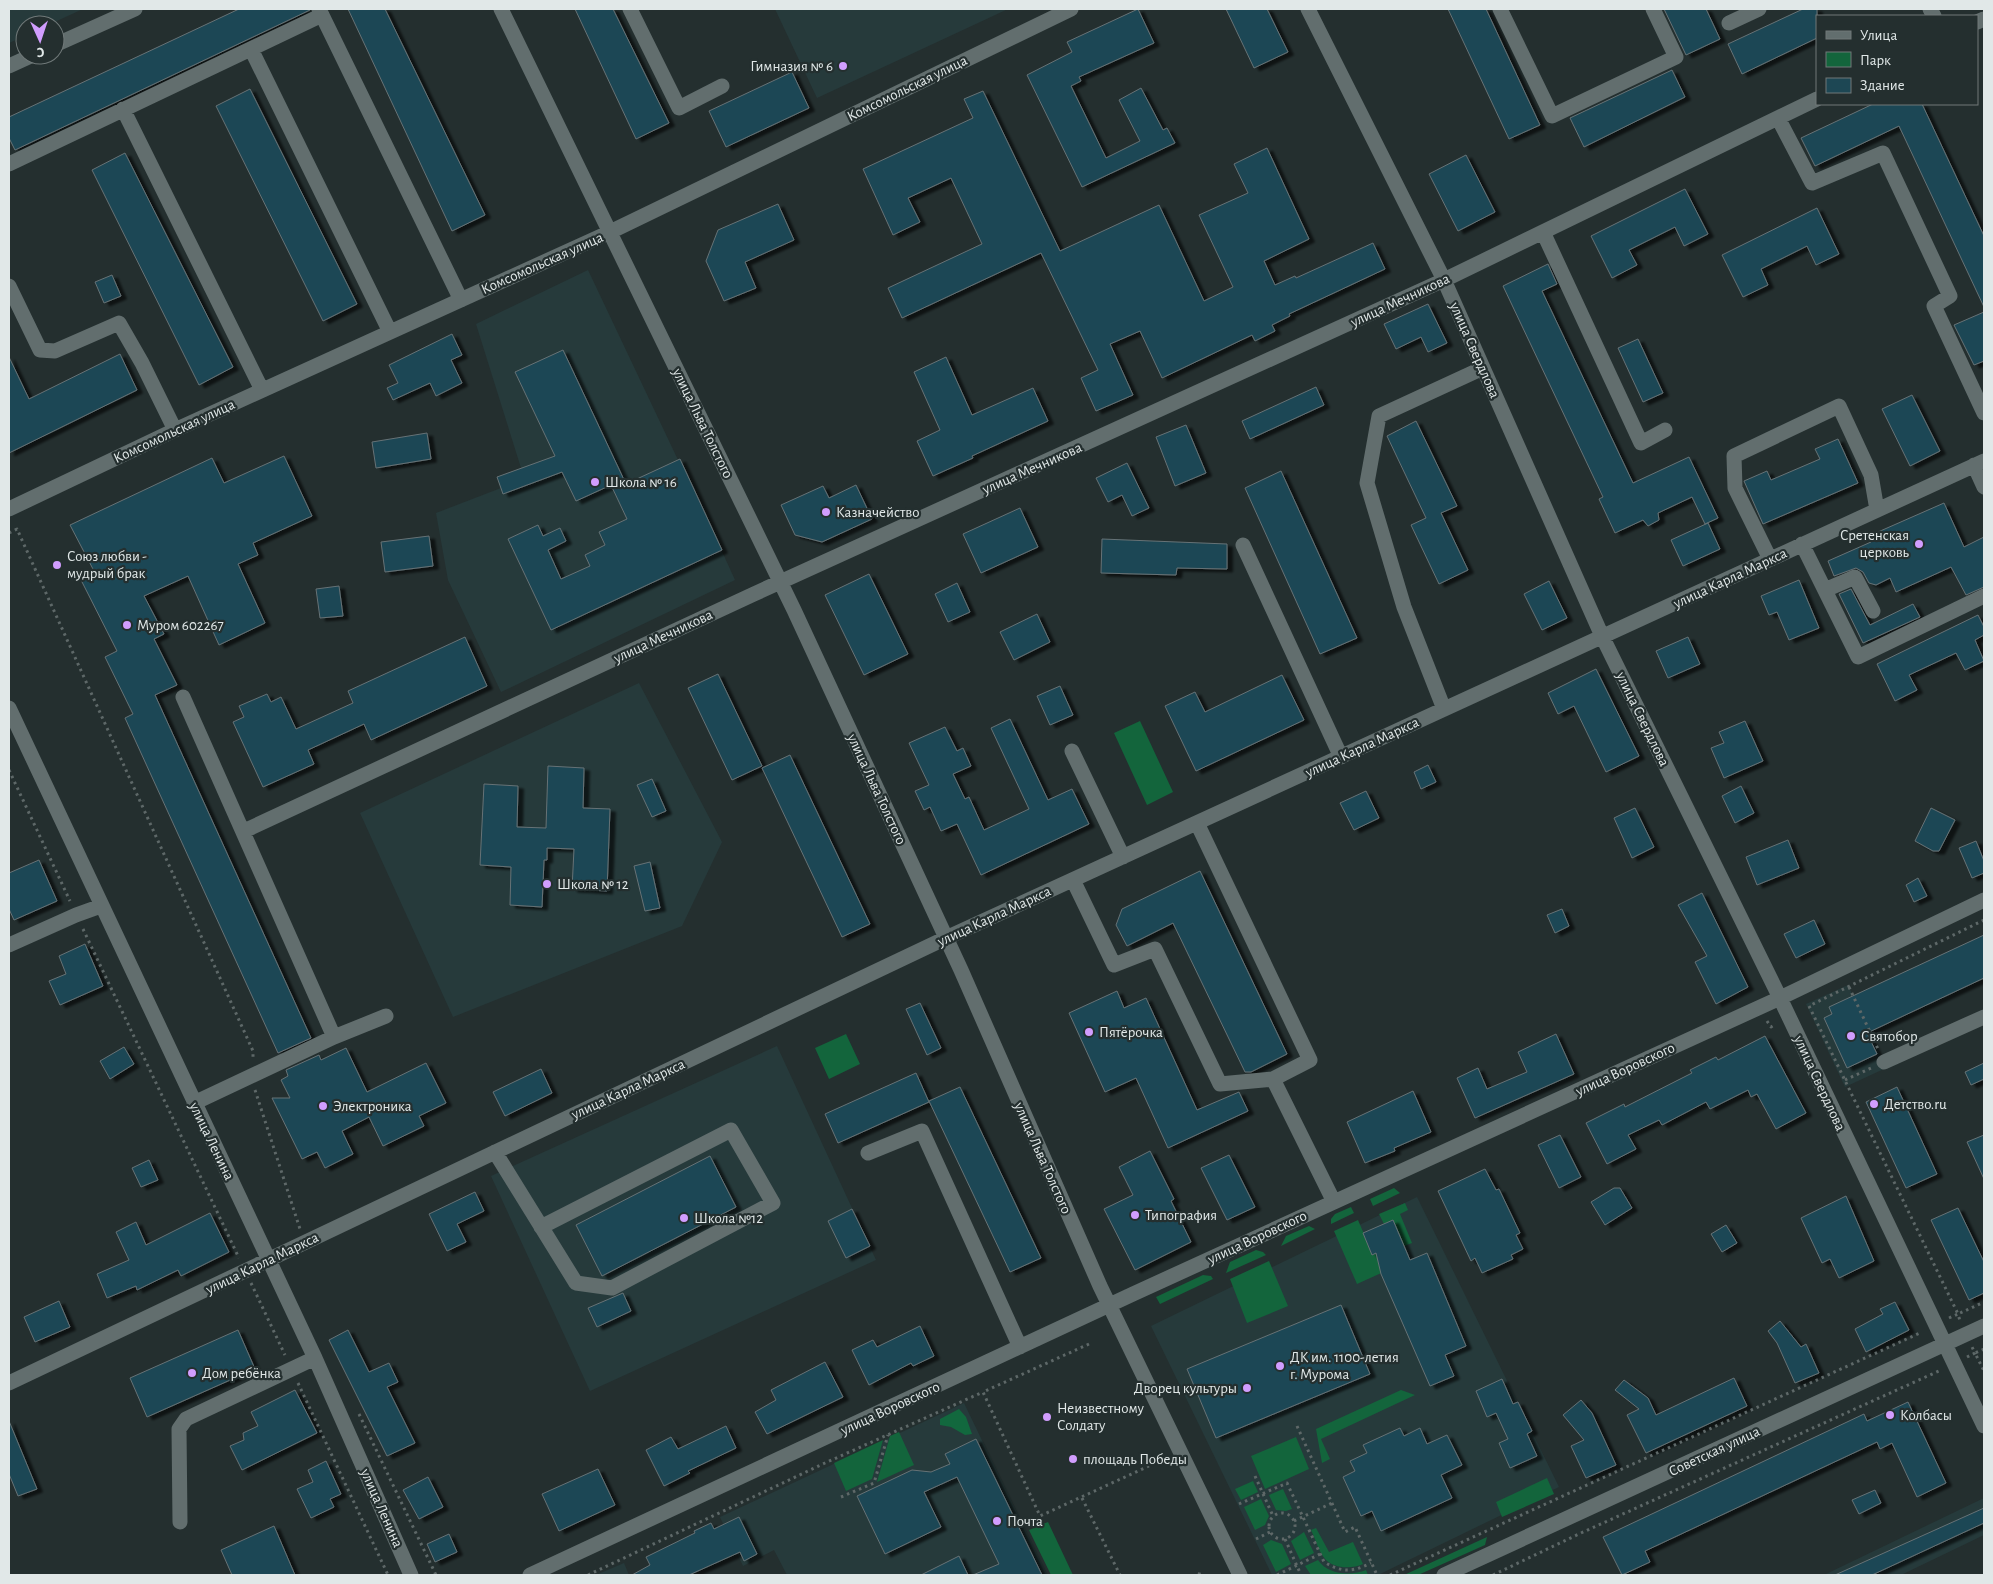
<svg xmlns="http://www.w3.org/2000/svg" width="1993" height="1584" font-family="'Alegreya Sans',sans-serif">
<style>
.built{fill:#263a3b}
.green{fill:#13653c}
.forest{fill:#12683e}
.building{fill:#1d4754;stroke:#667276;filter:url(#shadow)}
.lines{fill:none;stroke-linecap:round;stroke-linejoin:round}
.path{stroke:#5e6868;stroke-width:3;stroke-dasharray:2.5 4;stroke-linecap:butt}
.minor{stroke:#626e6e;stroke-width:15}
.poi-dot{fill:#d19dfe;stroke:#242f2f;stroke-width:2}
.labels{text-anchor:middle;stroke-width:4.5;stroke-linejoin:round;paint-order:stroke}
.poi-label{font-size:15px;fill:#e1e8e8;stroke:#242f2f;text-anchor:start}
.street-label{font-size:15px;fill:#e1e8e8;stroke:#242f2f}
</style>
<defs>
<filter id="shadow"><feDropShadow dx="5.5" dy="3" stdDeviation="1" flood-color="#0009"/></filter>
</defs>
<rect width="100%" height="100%" fill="#242f2f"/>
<!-- built -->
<path class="built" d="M9,9H83L48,25H25V36L9,43Z
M775,9H1008L817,98Z
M588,270L678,460L680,459L735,580L501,692L448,580L436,513L501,488L497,477L521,468L476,324Z
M639,683L722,842L682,926L453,1017L360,813Z
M1848,985L1886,1068L1845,1087L1806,1004Z
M777,1046L876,1260L590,1391L491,1176Z
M1417,1197L1559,1487L1378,1575H1272L1151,1326Z
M964,1403L1047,1575H787L774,1550L743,1566L720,1517Z
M1984,1498V1535L1901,1575H1824Z
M624,1563L629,1575H596Z"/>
<!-- green -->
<path class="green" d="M1140,721L1173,792L1147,805L1114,733Z
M846,1034L860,1064L829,1079L815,1048Z
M1394,1188L1400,1193L1373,1206L1370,1199Z
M1405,1203L1408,1210L1400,1214L1412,1243L1404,1246L1410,1260L1357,1284L1334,1231L1358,1220L1373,1255L1402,1242L1393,1220L1384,1224L1379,1214Z
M1351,1207L1354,1213L1331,1224V1219L1335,1214Z
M1309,1226L1315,1229L1281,1246L1286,1236Z
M1256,1250L1263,1252L1266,1255L1226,1273L1230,1262Z
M1269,1261L1288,1306L1247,1323L1230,1279Z
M1203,1275L1211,1276L1213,1279L1160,1304L1156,1297Z
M1401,1390L1415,1395L1321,1439L1330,1459L1322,1463L1316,1429Z
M899,1432L914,1465L877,1482L890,1436Z
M1296,1437L1309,1469L1265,1489L1251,1456Z
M883,1440L872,1479L846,1491L834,1463Z
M1547,1478L1554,1494L1502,1517L1496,1502Z
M1253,1481L1258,1492L1241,1500L1235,1489Z
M1283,1489L1292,1509L1286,1511L1276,1510L1269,1495Z
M1261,1499L1269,1516L1265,1525L1255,1530L1244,1507Z
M1048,1522L1073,1575H1051L1029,1530Z
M1316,1528L1329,1552L1353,1542L1363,1564C1352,1569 1334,1569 1325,1559C1319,1552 1315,1538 1311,1530Z
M1304,1532L1314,1553L1300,1560L1291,1541Z
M1487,1537L1485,1545L1418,1575H1404Z
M1271,1540L1282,1544L1291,1564L1276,1572L1263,1545Z
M1318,1560C1328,1575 1351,1576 1366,1570L1368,1575H1311L1305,1566Z"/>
<!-- forest -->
<path class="forest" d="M959,1409L966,1417L972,1434L965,1435L951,1427L940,1425V1419Z"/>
<!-- building -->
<path class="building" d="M239,9H310V10L15,150L9,138V117Z
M348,9H385L485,215L452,231Z
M575,9H613L669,123L636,139Z
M1138,9L1154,43L1079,77L1081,81L1071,86L1106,158L1140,141L1119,100L1141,88L1163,130L1167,128L1175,143L1082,187L1027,75L1072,52L1067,42Z
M1226,9H1267L1288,52L1254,68Z
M1448,9H1486L1540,125L1509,139Z
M1664,9H1706L1720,39L1686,55Z
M1803,9H1817V38L1742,74L1728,44Z
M1672,70L1685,97L1584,147L1570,118Z
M792,72L809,108L726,147L709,111Z
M250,89L357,304L323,321L216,106Z
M983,91L1060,251L1159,205L1204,301L1233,287L1199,215L1248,193L1234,164L1267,148L1309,239L1264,261L1275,285L1295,276L1296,278L1373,243L1385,269L1289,314L1290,316L1272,325L1275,331L1255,341L1252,335L1162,378L1140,331L1110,344L1133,395L1096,411L1081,378L1098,370L1041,253L902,318L888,288L982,244L951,178L908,198L920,222L893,235L863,169L973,118L964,99Z
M1873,104H1922L1984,236V307L1899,126L1815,166L1801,138Z
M125,153L233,367L199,385L92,170Z
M1466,155L1495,212L1458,231L1429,174Z
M1685,189L1708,234L1684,246L1675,227L1629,250L1637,265L1612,278L1591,236Z
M778,204L794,240L745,262L756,288L724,301L706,261L718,230Z
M1817,208L1839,254L1816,265L1807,246L1761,269L1768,285L1743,297L1722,255Z
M1548,264L1557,284L1542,291L1633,483L1689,457L1718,518L1705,524L1692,497L1658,513L1659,520L1648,526L1643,520L1615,533L1599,499L1603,497L1503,286Z
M112,275L121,296L104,303L95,282Z
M1428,304L1447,343L1428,352L1421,337L1396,349L1384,324Z
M1984,312V361L1974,365L1954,325Z
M452,334L462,355L451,360L462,383L436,396L430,383L393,400L387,388L398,383L389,365Z
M1638,339L1663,393L1643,402L1618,348Z
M563,350L626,484L680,459L722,550L551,630L508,539L538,525L543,536L560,528L566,541L548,550L561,579L590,566L585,555L605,545L599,532L627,519L611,485L576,501L562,472L503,494L497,477L555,456L515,372Z
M120,354L137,390L9,453V357L29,399Z
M946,357L972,415L1033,388L1048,421L972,456L973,458L933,476L917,441L940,430L914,372Z
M1316,387L1324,405L1250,439L1242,421Z
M1912,395L1940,451L1910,466L1882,409Z
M1416,421L1457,506L1441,513L1468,570L1439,584L1411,525L1426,518L1387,436Z
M1186,425L1206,473L1175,486L1156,437Z
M427,433L431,459L376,468L372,442Z
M1838,439L1858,483L1763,524L1744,481L1767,471L1771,480L1820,459L1815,449Z
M284,456L312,516L253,543L258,555L238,564L265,623L219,645L188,576L144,596L164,634L154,639L177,685L155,695L311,1038L278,1053L125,718L133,714L105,657L117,651L80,578L94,571L70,525L212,458L224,483Z
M1127,463L1149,508L1132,516L1122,495L1108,502L1096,478Z
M1281,471L1357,638L1320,654L1245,488Z
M856,485L872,519L822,542L795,535L781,505L823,486L829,498Z
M1944,503L1964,547L1984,537V587L1966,595L1951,567L1896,592L1890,578L1876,585L1869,583L1863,572L1856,568L1834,576L1828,561L1871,542L1878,532Z
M1020,508L1038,547L981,573L963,534Z
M1708,523L1720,549L1683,566L1671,540Z
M429,536L433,566L385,572L381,542Z
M1102,539L1227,544V569L1177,568L1176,575L1101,573Z
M869,574L908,654L864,675L825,595Z
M1799,580L1819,628L1789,640L1777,612L1769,615L1761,596Z
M1549,581L1567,618L1542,630L1524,594Z
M957,583L970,612L948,622L935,594Z
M339,586L343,616L320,618L316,589Z
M1851,589L1870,625L1913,604L1920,617L1863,643L1839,594Z
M1037,614L1050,642L1014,660L1000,632Z
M1978,615L1984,627V635L1975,640L1984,661L1965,670L1956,653L1909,675L1917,690L1895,701L1877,664Z
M465,637L487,686L371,740L364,724L308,750L314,764L263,787L233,722L244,717L239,706L267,694L271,702L281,697L296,729L353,703L348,691Z
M1688,637L1700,664L1668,678L1656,651Z
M1596,669L1639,756L1606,772L1574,706L1558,714L1548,693Z
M718,674L762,766L732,780L688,688Z
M1282,675L1304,720L1196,771L1165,706L1195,692L1205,712Z
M1060,686L1073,715L1050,725L1037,696Z
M1010,719L1048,800L1072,789L1089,824L981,875L957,824L941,831L930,807L924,810L915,791L929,785L909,743L945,727L957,751L963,748L971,766L953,774L965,799L969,797L984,830L1029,809L991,728Z
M1745,721L1763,761L1724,778L1711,748L1724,743L1719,732Z
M790,755L870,924L842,937L762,768Z
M1428,765L1436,782L1421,789L1414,772Z
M548,766L584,768L583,808L610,809L607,891L572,889L574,849L547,848V860H544L542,907L510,905L511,867L480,865L484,784L518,786L517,827L546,828Z
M652,779L666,811L652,817L637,785Z
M1741,786L1754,813L1735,823L1722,796Z
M1366,791L1379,818L1354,830L1340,803Z
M1635,808L1654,847L1632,858L1614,818Z
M1931,808L1955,820L1939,851H1933L1915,841Z
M1788,840L1799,868L1757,885L1746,857Z
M1976,841L1984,861V873L1972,878L1959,848Z
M39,860L57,901L14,920L9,909V873Z
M650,862L660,908L645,911L634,866Z
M1200,871L1287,1054L1251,1072H1245L1173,923L1127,946L1116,925L1122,909Z
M1918,878L1927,896L1914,902L1906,885Z
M1702,893L1748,987L1716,1004L1695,962L1707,956L1678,905Z
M1562,909L1569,926L1555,933L1547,915Z
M1814,920L1825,944L1796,958L1784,934Z
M1984,935V978L1867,1033L1877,1054L1847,1068L1824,1018L1832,1014L1829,1007Z
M85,944L103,986L60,1005L49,981L66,974L59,956Z
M1117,991L1124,1008L1146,998L1197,1110L1239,1092L1248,1111L1168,1148L1136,1078L1105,1092L1069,1013Z
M920,1003L941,1048L927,1055L906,1009Z
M1556,1034L1574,1074L1475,1118L1457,1078L1478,1068L1487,1089L1527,1072L1518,1052Z
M1765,1036L1806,1113L1776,1129L1757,1094L1751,1097L1748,1090L1710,1109L1706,1102L1662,1125L1659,1120L1628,1135L1636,1149L1607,1164L1586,1123L1624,1104L1625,1107L1692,1073L1690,1070L1716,1057L1718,1060Z
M124,1047L134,1064L110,1079L100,1061Z
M346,1048L367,1092L426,1063L446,1103L419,1116L424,1126L383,1146L369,1117L342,1131L353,1154L325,1168L317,1152L302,1159L272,1098H290L281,1080L288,1076L286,1070L319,1055L321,1060Z
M1984,1063V1079L1971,1085L1965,1072Z
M541,1069L552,1093L505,1116L493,1092Z
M916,1073L929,1102L838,1143L825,1114Z
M960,1087L1041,1258L1010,1272L929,1101Z
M1897,1087L1937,1174L1906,1188L1866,1102Z
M1413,1091L1431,1132L1394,1148L1395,1151L1365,1163L1347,1122Z
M1560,1135L1581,1177L1559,1188L1538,1145Z
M1984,1135V1179L1967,1142Z
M1150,1151L1174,1199L1171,1201L1191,1242L1135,1270L1104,1209L1133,1195L1119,1167Z
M1229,1155L1255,1207L1227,1220L1201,1168Z
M710,1156L736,1207L602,1276L576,1225Z
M149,1160L158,1180L141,1187L132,1168Z
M1485,1169L1496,1190L1499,1189L1520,1233L1516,1235L1523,1249L1511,1255L1513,1259L1482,1273L1475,1258L1471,1261L1438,1191Z
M1614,1188H1620L1632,1208L1605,1225L1591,1202Z
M475,1192L484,1211L457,1224L466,1242L447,1251L429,1214Z
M1846,1196L1874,1261L1839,1278L1830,1259L1822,1263L1801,1218Z
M1958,1208L1984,1262V1293L1969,1300L1931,1220Z
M852,1209L870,1246L846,1258L828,1221Z
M210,1213L229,1252L181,1276L178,1270L137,1290L136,1286L107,1298L97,1274L129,1260L116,1232L136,1222L146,1245Z
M1393,1220L1410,1260L1427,1253L1466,1346L1445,1355L1454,1376L1430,1386L1381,1274L1376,1253L1372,1255L1363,1233Z
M1726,1225L1737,1243L1722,1252L1711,1234Z
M623,1293L631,1311L597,1327L588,1308Z
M59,1301L70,1327L35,1342L24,1317Z
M1895,1302L1909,1330L1866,1352L1855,1329L1883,1314L1880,1309Z
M1341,1305L1370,1374L1216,1438L1187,1369Z
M1780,1321L1801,1347L1806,1344L1819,1373L1795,1383L1777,1343L1768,1331Z
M920,1326L934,1356L913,1366L911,1363L869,1385L852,1350L873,1340L877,1347Z
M238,1330L255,1369L147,1417L130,1378Z
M348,1330L369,1372L389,1363L398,1382L387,1387L415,1443L387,1456L329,1340Z
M825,1362L843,1397L767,1434L755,1412L776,1400L771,1390Z
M1734,1378L1747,1406L1646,1453L1627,1415L1639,1409L1615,1390L1624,1380L1648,1398L1656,1415Z
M1502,1379L1513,1404L1518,1402L1532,1431L1527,1434L1537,1456L1510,1468L1499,1443L1508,1439L1496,1413L1487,1417L1476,1391Z
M295,1390L317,1433L242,1470L230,1446L244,1440L243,1433L258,1426L251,1412Z
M1581,1400L1592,1413L1616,1465L1586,1478L1571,1446L1584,1440L1563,1415Z
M1908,1402L1946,1483L1917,1497L1892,1443L1880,1449L1877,1442L1645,1551L1650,1562L1622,1575L1603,1537L1864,1414L1867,1421Z
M9,1421L37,1489L18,1496L9,1474Z
M726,1426L736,1448L688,1471L690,1473L664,1486L646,1450L671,1437L678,1449Z
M1400,1428L1404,1436L1420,1428L1427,1444L1447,1435L1462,1465L1441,1475L1452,1498L1381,1531L1372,1511L1361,1516L1343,1477L1355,1471L1350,1461L1367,1453L1363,1445Z
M976,1439L1042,1575H973L999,1564L957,1477L924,1492L941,1527L885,1554L857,1496L912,1470L931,1472L950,1464L945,1454Z
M326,1461L341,1494L330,1499L334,1507L311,1518L297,1489L313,1482L308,1470Z
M598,1469L615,1505L559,1531L542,1494Z
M428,1477L443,1507L419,1519L403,1490Z
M1875,1490L1881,1503L1859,1514L1852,1500Z
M1984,1508V1523L1872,1575H1835Z
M739,1517L757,1554L744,1561L740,1552L689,1575H632L650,1565L646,1557L695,1533L694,1531L711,1523L714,1529Z
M274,1526L295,1575H232L221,1550Z
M449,1534L457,1552L435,1562L427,1544Z
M959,1556L968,1575H921Z"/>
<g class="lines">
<!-- path -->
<path class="path" d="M9,533L17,529L253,1051V1058
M9,770L70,901
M1984,920L1809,1006L1958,1314L1984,1302
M83,929L239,1258
M1849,987L1878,1049
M1767,1021L1771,1027L1776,1024
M1845,1080L1871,1068
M255,1090L300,1229
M251,1283L285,1355
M1949,1318L1958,1314L1960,1321
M1089,1344L983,1392L1040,1516L1149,1466
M1984,1349L1975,1353L1984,1371
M1967,1357L1975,1353L1972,1347
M298,1383L388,1575
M359,1414L436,1575
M1297,1426L1345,1532L1355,1527L1377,1575
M1255,1476L1273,1516
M841,1497L874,1483L888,1435
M1082,1498L1120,1575
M1239,1504L1287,1483L1324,1562C1342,1573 1353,1572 1371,1563
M1269 1526a13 13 0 1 1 26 0a13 13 0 1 1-26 0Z
M1294,1521L1332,1503
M1256,1539L1270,1532
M1285,1539L1301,1575
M588,1575L825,1463L983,1392
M1199,1575L1200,1570
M1277,1575L1320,1554
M1390,1575L1922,1332
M1493,1575L1581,1533L1941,1370"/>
<!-- minor -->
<path class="minor" d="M319,9L461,300
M501,9L794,610L961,970L1100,1286L1240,1575
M630,9L679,108L722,86
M1308,9L1444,280L1602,636L1780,998L1984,1426
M1500,9L1552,116L1676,57L1653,9
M1930,9L1934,16
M1977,22L1984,19
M1729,23L1759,9
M55,45L135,9
M251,49L390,332
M9,66L33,55
M123,109L262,390
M1778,118L1812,183L1883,153L1950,296L1934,306L1984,413
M9,164L322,15
M1543,232L1641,443L1665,430
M9,286L40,350L55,351L119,323L142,363L175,430
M1974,465L1984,487
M9,509L175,430L610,232L1071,9
M1802,544L1858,657L1984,596
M1243,545L1341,757
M1770,559L1735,488L1734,456L1839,406L1871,475L1877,510
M1825,590L1855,577L1873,611
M183,697L334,1037L194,1103
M9,708L315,1358L411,1575
M1444,709L1404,607L1367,483L1379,416L1483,368
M1072,751L1123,857
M1197,823L1310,1060L1273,1079
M244,831L754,594L1444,280L1817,99
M1073,880L1114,965L1155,949L1220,1084L1273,1079L1334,1202
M9,945L76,915L101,906
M334,1037L386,1016
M1884,1062L1984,1017
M495,1152L576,1283L612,1288L773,1203L731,1130L541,1227
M868,1153L922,1131L1020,1347
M9,1383L946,938L1984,461
M180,1522L179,1429L186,1419L315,1358
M530,1575L1133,1294L1780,998L1984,900
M1444,1575L1984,1326"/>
</g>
<!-- markers -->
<g class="poi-dot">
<circle cx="843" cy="66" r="5"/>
<circle cx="595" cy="482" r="5"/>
<circle cx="826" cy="512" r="5"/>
<circle cx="1919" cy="544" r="5"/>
<circle cx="57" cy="565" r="5"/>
<circle cx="127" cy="625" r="5"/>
<circle cx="547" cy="884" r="5"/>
<circle cx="1089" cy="1032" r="5"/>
<circle cx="1851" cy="1036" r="5"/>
<circle cx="1874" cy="1104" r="5"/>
<circle cx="323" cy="1106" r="5"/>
<circle cx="1135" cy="1215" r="5"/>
<circle cx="684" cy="1218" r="5"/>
<circle cx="1280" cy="1366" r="5"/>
<circle cx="192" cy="1373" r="5"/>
<circle cx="1247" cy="1388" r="5"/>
<circle cx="1890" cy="1415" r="5"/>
<circle cx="1047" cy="1417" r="5"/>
<circle cx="1073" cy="1459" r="5"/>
<circle cx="997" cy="1521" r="5"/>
</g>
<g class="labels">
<!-- poi labels -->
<g class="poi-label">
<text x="833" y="71" text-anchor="end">Гимназия № 6</text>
<text x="605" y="487">Школа № 16</text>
<text x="836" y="517">Казначейство</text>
<text x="1909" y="540" text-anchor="end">Сретенская<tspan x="1909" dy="17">церковь</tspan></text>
<text x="67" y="561">Союз любви -<tspan x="67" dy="17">мудрый брак</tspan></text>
<text x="137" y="630">Муром 602267</text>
<text x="557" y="889">Школа № 12</text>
<text x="1099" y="1037">Пятёрочка</text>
<text x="1861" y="1041">Святобор</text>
<text x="1884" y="1109">Детство.ru</text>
<text x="333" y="1111">Электроника</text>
<text x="1145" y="1220">Типография</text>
<text x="694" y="1223">Школа №12</text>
<text x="1290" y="1362">ДК им. 1100-летия<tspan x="1290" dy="17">г. Мурома</tspan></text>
<text x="202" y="1378">Дом ребёнка</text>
<text x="1237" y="1393" text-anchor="end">Дворец культуры</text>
<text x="1057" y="1413">Неизвестному<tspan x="1057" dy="17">Солдату</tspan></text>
<text x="1900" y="1420">Колбасы</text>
<text x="1083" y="1464">площадь Победы</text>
<text x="1007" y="1526">Почта</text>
</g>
<!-- street labels -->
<g class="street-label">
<text transform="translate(907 88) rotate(-26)" y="5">Комсомольская улица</text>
<text transform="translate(542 263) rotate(-24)" y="5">Комсомольская улица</text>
<text transform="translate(1400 300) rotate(-25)" y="5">улица Мечникова</text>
<text transform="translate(1475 350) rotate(66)" y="5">улица Свердлова</text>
<text transform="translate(703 423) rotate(64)" y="5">улица Льва Толстого</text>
<text transform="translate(174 431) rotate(-25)" y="5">Комсомольская улица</text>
<text transform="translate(1032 468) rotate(-24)" y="5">улица Мечникова</text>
<text transform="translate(1730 578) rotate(-25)" y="5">улица Карла Маркса</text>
<text transform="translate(663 636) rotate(-25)" y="5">улица Мечникова</text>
<text transform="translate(1643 719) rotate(64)" y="5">улица Свердлова</text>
<text transform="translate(1362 747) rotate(-25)" y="5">улица Карла Маркса</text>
<text transform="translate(877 789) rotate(65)" y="5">улица Льва Толстого</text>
<text transform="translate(994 916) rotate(-25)" y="5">улица Карла Маркса</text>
<text transform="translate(1625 1069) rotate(-25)" y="5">улица Воровского</text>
<text transform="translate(1820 1083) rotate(65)" y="5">улица Свердлова</text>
<text transform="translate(628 1089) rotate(-25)" y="5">улица Карла Маркса</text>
<text transform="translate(212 1141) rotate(64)" y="5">улица Ленина</text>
<text transform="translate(1043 1158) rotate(66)" y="5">улица Льва Толстого</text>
<text transform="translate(1257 1237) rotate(-25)" y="5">улица Воровского</text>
<text transform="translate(262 1263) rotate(-26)" y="5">улица Карла Маркса</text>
<text transform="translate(890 1408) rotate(-25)" y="5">улица Воровского</text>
<text transform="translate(1714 1451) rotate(-25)" y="5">Советская улица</text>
<text transform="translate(382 1508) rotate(66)" y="5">улица Ленина</text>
</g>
</g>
<!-- border -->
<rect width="1993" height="1584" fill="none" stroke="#e1e8e8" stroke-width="20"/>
<!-- legend -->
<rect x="1816" y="15" width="162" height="90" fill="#242f2f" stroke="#707979"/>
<rect x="1826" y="31" width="25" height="8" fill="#626e6e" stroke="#707979"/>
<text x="1860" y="40" font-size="15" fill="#e1e8e8">Улица</text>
<rect x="1826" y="52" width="25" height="15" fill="#13653c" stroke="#707979"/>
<text x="1860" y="65" font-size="15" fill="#e1e8e8">Парк</text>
<rect x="1826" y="78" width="25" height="15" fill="#1d4754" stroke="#707979"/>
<text x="1860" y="90" font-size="15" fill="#e1e8e8">Здание</text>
<!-- north arrow -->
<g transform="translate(40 40) rotate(177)"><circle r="24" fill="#242f2f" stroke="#707979"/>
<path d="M0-4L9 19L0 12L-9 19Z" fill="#d19dfe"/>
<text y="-8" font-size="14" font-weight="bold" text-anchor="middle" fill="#e1e8e8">С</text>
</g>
</svg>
